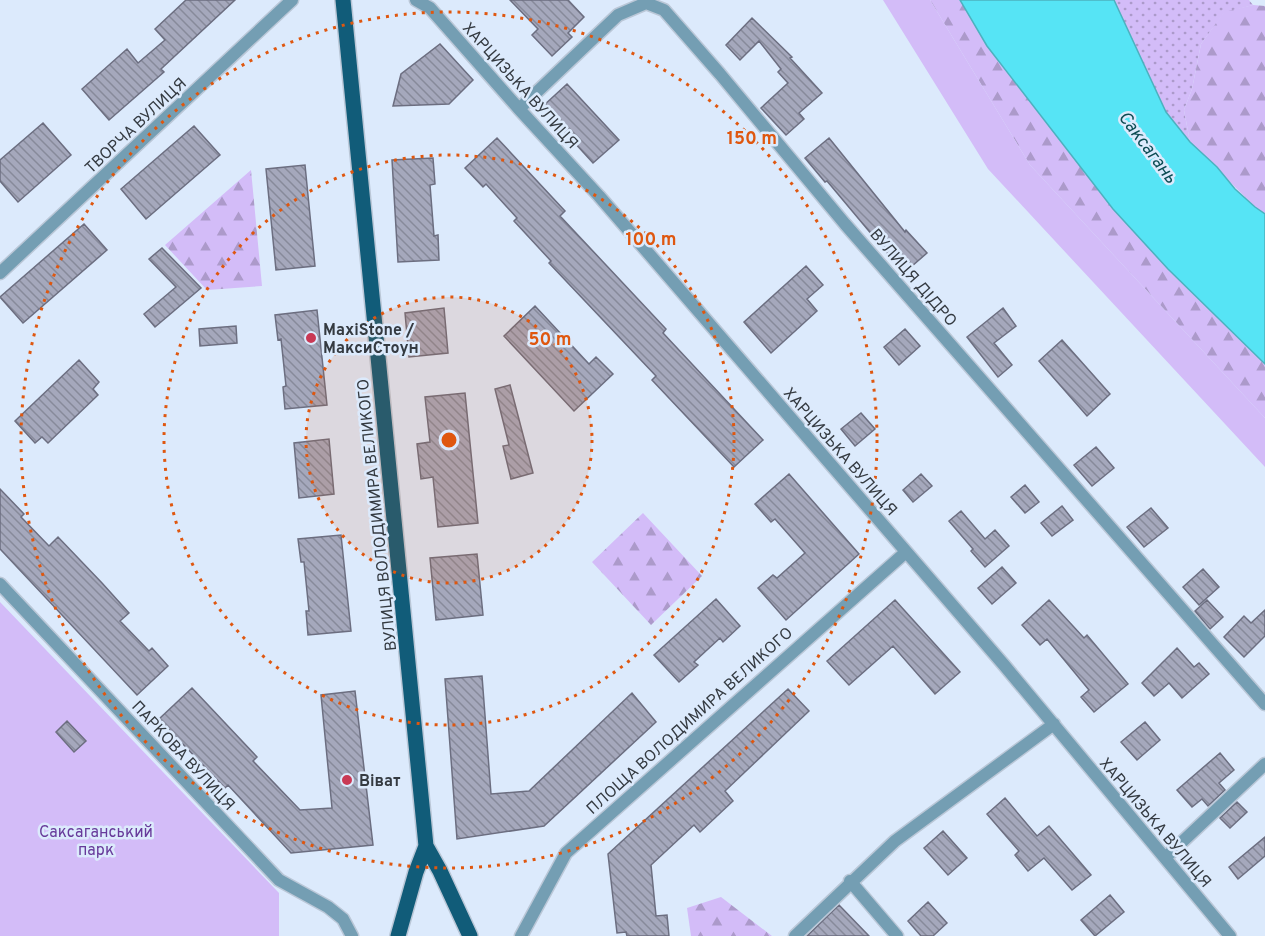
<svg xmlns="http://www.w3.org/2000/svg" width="1265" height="936" font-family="Overpass,sans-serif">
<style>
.grass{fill:url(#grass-dots)}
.forest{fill:url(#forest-firs)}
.green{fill:#d3bcf8}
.water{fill:#56e4f5;stroke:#4cb1bf;stroke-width:1.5}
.building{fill:url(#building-back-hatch);stroke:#6c6e80;stroke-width:1.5}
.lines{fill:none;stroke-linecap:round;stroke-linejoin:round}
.street-casing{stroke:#bac7d7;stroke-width:15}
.primary-casing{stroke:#bac7d7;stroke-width:18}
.street{stroke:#749eb3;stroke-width:12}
.primary{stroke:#115c79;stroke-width:15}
.ring{fill:none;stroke:#df570f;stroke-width:3;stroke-dasharray:3 6}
.poi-dot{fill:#c93955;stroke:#dceafc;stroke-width:2}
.labels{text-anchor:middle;stroke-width:5;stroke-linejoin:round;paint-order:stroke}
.street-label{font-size:16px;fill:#343a41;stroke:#dceafc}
.poi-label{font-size:16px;font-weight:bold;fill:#343a41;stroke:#dceafc;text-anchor:start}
.park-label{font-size:16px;fill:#673a9a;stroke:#dceafc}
.water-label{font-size:18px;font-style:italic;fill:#0c4c53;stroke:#dceafc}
.centre{fill:#df570f;stroke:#dceafc;stroke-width:3}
.ring-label{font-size:18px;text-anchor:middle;font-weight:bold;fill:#df570f;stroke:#dceafc;stroke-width:5;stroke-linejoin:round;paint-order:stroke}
</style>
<defs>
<pattern id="grass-dots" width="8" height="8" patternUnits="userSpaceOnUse" patternTransform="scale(1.5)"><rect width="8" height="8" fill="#d3bcf8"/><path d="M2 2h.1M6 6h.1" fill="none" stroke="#ac9aca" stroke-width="1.8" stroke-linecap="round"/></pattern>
<pattern id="forest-firs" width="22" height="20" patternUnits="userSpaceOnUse" patternTransform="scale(1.5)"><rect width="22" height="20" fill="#d3bcf8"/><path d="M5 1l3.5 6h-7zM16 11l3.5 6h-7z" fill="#ac9aca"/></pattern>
<pattern id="building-back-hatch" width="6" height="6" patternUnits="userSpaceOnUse" patternTransform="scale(1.5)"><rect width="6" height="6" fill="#a5a8bc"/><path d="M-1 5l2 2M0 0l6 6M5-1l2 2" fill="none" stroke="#878a9a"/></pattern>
</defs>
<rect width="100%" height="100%" fill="#dceafc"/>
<!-- grass -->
<path class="grass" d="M1114,0H1249L1253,5L1224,13L1201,44L1192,89L1184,110L1190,142L1166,112Z"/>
<!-- forest -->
<path class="forest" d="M930,0H960L987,46L1113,209L1178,279L1265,364V418L1030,165Z
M1253,5L1265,6V214L1255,207L1190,142L1184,110L1192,89L1201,44L1224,12Z
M251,170L262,286L207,290L165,245Z
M643,513L702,576L651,625L592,562Z
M721,897L772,936H691L687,908Z"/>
<!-- green -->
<path class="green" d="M883,0H930L1030,165L1265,418V467L988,169Z
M0,602L279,893V936H0Z"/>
<!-- water -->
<path class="water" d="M960,0H1114L1166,112L1190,142L1217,167L1235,189L1255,207L1265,214V364L1168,269L1113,209L987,46Z"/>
<!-- building -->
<path class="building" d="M186,0H235L161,69L164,72L109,120L82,89L127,49L138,63L165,40L155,29Z
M510,0H568L584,17L568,33L572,37L552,56L532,35L538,29Z
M752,18L792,57L790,58L822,93L799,113L804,119L786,135L761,108L788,83L778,72L781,69L759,41L740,60L726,45Z
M440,44L473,80L449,104L393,106L401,74Z
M567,84L619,140L593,163L542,107Z
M43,123L71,155L18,202L0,181V160Z
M194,126L220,155L146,219L121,189Z
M497,138L565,211L560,216L666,329L663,333L763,440L734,467L652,380L656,376L549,263L551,261L514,221L517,218L486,184L483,187L465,168Z
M829,138L905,232L906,230L927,253L904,273L827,181L825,182L805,158Z
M433,158L435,184L430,185L434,236L438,235L439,260L398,262L392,160Z
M305,165L315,266L276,270L266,169Z
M84,224L107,250L23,323L0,297Z
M162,248L201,288L155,327L144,314L176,287L149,259Z
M806,266L823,285L807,299L817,311L771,353L744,322Z
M535,306L589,364L596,357L613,374L574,411L504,336Z
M444,308L448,353L409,357L405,313Z
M1003,308L1016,326L994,343L1012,365L998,377L967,337Z
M317,310L327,405L285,409L283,387L286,386L281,339L278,340L275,315Z
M236,326L237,343L200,346L199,329Z
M905,329L920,346L899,365L884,347Z
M1062,340L1110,394L1087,416L1039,361Z
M79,360L99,382L93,389L98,395L48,443L42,437L35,443L15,421Z
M510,385L533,473L511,479L503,446L509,445L495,389Z
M465,393L478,523L438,527L433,477L421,479L417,444L430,442L425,397Z
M861,413L875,429L855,446L841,429Z
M329,439L334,494L299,498L294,443Z
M1096,447L1114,468L1092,486L1074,465Z
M789,474L859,554L786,620L758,588L773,575L777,578L805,553L775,519L771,522L755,504Z
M921,474L932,486L913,502L903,490Z
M1025,485L1039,502L1025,513L1011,497Z
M0,489L24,514L21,517L49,546L58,537L102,583L129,613L120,621L149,651L152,648L168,666L137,695L0,549Z
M1062,506L1073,520L1052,536L1041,523Z
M1151,508L1168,528L1144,547L1127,527Z
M961,511L985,539L995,530L1009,546L985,567L971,551L973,549L949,521Z
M341,535L351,631L308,635L306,611H309L304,562H301L298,539Z
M477,554L483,615L436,620L430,558Z
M1002,567L1016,583L992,604L978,588Z
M1203,569L1219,587L1199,605L1183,587Z
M716,599L740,626L723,642L720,638L694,662L698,665L679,682L654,655Z
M895,600L960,672L935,694L893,646L849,685L827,661Z
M1049,600L1084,638L1087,635L1128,684L1094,712L1081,697L1089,690L1047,639L1040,645L1022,625Z
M1207,600L1223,617L1210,629L1195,611Z
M1265,610V636L1244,657L1224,637L1244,616L1251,623Z
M1177,648L1194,667L1199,663L1209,674L1182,698L1169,683L1154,696L1142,683Z
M482,676L491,794L529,791L632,693L656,722L544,826L457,839L445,679Z
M192,688L257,757L253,761L300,810L332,808L321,695L355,691L373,845L291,853L228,785L225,788L159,719Z
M788,689L809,711L725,791L733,801L700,832L694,825L651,865L656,916L667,915L669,936H627L626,932L617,933L608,854Z
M67,721L86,741L74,752L56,732Z
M1145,722L1160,740L1137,760L1121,742Z
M1220,753L1234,770L1219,783L1225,790L1208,806L1202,799L1192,807L1177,790Z
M1005,798L1037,836L1049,826L1091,875L1072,890L1044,858L1028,871L1015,855L1019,851L987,814Z
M1237,802L1247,812L1230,828L1220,818Z
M943,831L967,858L948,875L924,848Z
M1265,837V856L1238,879L1229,867Z
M1110,895L1124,912L1095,936L1081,920Z
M928,902L947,923L933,936H921L908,921Z
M839,905L869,936H807Z"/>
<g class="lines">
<!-- street casing -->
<g class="street-casing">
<path id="street" d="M416,0L430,8L519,109L599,196L1004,665L1230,936
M519,109L618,15L646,3L664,10L720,74L845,224L1265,704
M0,273L292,0
M0,584L279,880L328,907L343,919L352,936
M1165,858L1265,764
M850,881L897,936
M521,936L566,853L906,552
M795,936L895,841L1054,724"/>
</g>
<!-- primary casing -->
<g class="primary-casing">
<path id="primary" d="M343,0L426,846L440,871L470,936
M398,936L416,872L426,846"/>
</g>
<!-- street -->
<use href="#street" class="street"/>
<!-- primary -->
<use href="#primary" class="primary"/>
</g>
<!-- distance rings -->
<circle cx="449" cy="440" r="143" fill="#df570f" fill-opacity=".12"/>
<g class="ring">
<circle cx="449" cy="440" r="143"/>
<circle cx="449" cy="440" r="285"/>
<circle cx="449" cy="440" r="428"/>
</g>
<!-- markers -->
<g class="poi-dot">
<circle cx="311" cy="338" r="6"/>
<circle cx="347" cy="780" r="6"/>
</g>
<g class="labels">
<!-- street labels -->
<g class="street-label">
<text transform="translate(521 85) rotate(48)" y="6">ХАРЦИЗЬКА ВУЛИЦЯ</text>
<text transform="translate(135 125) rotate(-43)" y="6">ТВОРЧА ВУЛИЦЯ</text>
<text transform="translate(914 277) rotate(49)" y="6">ВУЛИЦЯ ДІДРО</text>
<text transform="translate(841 451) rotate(49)" y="6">ХАРЦИЗЬКА ВУЛИЦЯ</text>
<text transform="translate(376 515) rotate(-96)" y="6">ВУЛИЦЯ ВОЛОДИМИРА ВЕЛИКОГО</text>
<text transform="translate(689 720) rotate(-42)" y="6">ПЛОЩА ВОЛОДИМИРА ВЕЛИКОГО</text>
<text transform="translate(184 755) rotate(47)" y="6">ПАРКОВА ВУЛИЦЯ</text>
<text transform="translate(1156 822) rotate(50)" y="6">ХАРЦИЗЬКА ВУЛИЦЯ</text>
</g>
<!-- poi labels -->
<g class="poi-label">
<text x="323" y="335">MaxiStone /<tspan x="323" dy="18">МаксиСтоун</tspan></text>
<text x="359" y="786">Віват</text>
</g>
<!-- park labels -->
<g class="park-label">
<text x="96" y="837">Саксаганський<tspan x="96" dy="18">парк</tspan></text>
</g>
<!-- water labels -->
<g class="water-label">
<text transform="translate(1148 147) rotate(53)" y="6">Саксагань</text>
</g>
</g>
<circle cx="449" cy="440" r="9" class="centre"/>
<g class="ring-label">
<text x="752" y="144">150 m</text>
<text x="651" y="245">100 m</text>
<text x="550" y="345">50 m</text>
</g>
</svg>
